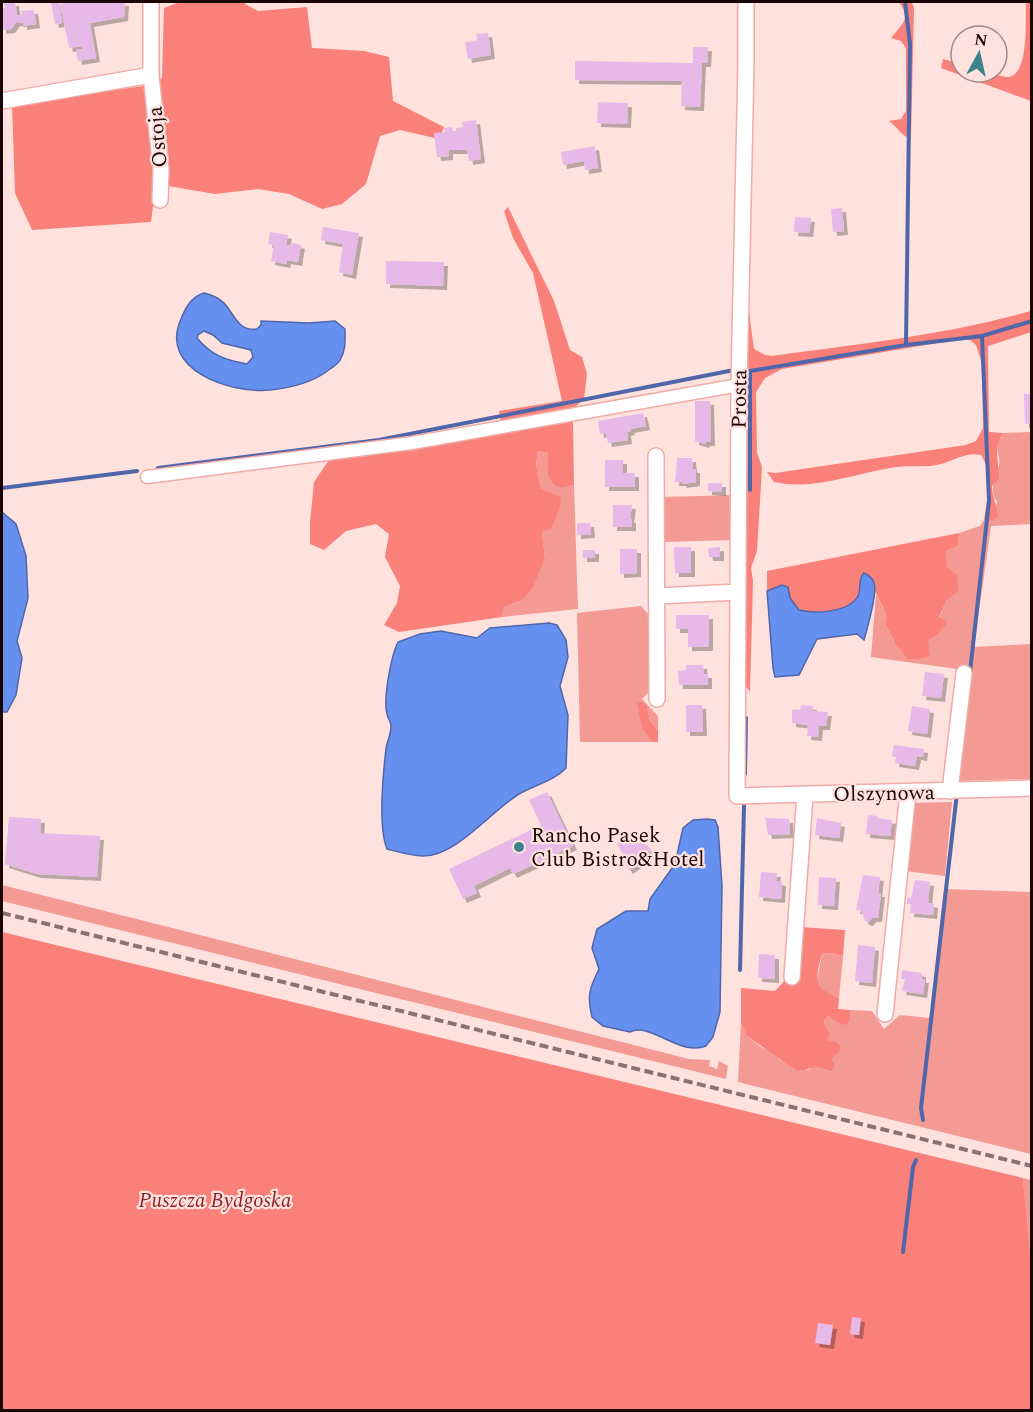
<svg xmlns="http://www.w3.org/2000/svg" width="1033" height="1412" font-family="Spectral,serif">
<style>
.green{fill:#f39a94}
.forest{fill:#fa807a}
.water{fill:#6590f0;stroke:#4f66aa;stroke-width:1.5;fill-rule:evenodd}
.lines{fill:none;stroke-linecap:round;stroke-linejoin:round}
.stream{stroke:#4f66aa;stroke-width:4}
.building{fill:#e6b9e9;filter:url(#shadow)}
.pedestrian-casing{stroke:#f0aba6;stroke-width:15}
.minor-casing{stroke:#f0aba6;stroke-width:18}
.pedestrian{stroke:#fff;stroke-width:12}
.minor{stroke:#fff;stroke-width:15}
.rail{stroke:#8b7170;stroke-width:4;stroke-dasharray:9 4.5;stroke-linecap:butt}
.poi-dot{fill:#3d858c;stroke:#ffe1de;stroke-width:2}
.labels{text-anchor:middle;stroke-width:4.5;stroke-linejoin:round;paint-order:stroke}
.street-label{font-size:21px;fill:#1b0505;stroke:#ffe1de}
.poi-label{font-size:21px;fill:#1b0505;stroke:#ffe1de;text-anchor:start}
.park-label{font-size:21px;font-style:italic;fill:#8f2325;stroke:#ffe1de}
</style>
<defs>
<filter id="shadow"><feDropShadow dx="4" dy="4" stdDeviation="0" flood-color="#0004"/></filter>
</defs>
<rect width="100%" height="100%" fill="#ffe1de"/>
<!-- green -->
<path class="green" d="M1031,432V524L991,526L974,647L1031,644V779L956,781L971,671L871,657L876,594L886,614L885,623L895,643C921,640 930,644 948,622L939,618L947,600L946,551L958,546L959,533L980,526L984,520L991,521L997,502C988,489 996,480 999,465C1001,451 992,448 1003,433Z
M538,451L548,453V476L563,488L574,485L578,609L502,617L504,607L522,600L545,558L542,532L560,497L541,490L536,465Z
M733,495L732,540L663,542V497Z
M641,606L648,614L650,691L642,699L658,716V730L650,721L647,706L638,703L642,729L652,742H580L577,613Z
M952,802L945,876L905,871L912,803Z
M2,885L689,1059L710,1060L709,1066L717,1069L719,1061L728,1066L726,1079L2,901Z
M944,889L1031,892V1154L738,1082L741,1022L747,1036L761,1047L774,1053L780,1060L808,1070C817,1064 822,1067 831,1072C832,1054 826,1039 824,1021L828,1016L848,1023L851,1019L850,1010L872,1011L884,1029L900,1015L930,1018Z
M830,953L843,956L839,998L825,993L817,981L822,954Z
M1023,1178L1031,1180V1278Z"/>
<!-- forest -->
<path class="forest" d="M180,2H242L258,11L307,7L312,48L364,51L389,57L393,101L444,127L439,139L400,130L380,136L366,184L342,204L322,209L289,194L258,189L215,194L156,184L151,222L32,230L15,193L12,104L158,84L162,77L164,8Z
M899,2H912L914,8L911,139C902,137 897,126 889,121L901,119L906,111V48L901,41L891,38C903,23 911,19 899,2Z
M1026,2H1031V101L941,68L943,59L961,64V72C970,72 980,71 989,72C995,73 1001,77 1007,77C1030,77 1025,17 1026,2Z
M508,207L554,301L570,350L582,357L587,374L584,399L575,407L501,421L499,411L562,401L533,273L513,238L504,211Z
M1031,311V332L988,346L989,432L1003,433C993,447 999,462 999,479L992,486C992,497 997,505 998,516L991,521L984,520C987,498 994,475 981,455C966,452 956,460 941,464C927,468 910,465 896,467C856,473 813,491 774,482L767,472L775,473L966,445L976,441L983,428L982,364L976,345L970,340L962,339L782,369L765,378L756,392L757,453L762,467L757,551L751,568L753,581L750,692L743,683L745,312H749L754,349L765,355L772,356C859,344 947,335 1031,311Z
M573,419L574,485L563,488L554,485L548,476V453L538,451L536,465L541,489L561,497L560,507L551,529L542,532L545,558L532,589L522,600L504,607L502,617L399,632L384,625L397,603L400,586L385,557L389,534L376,524L346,531L324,550L310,544V522L314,482L329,460L409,450Z
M959,533L958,546L946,551L947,567L957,575L958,591L947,600L939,617L948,622L938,634L928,640L930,656L920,659H908L895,643L885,623L886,614L874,589V583L860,577C860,583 860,592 858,597C849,613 814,614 799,610L790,598L788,587L773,588L767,591V571Z
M642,702L647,706L650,721L658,730V742H652L642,729L637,703Z
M800,927L845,930L843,956L830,953L822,954C815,978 813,989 839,998L838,1009L850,1010L851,1019L848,1023L843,1025L828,1016L824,1021L825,1026L830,1034L827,1040L836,1042L841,1047L838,1054L831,1058L835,1066L831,1072C815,1063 813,1069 797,1071L747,1036L741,1022V988L775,991L788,977Z
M2,932L1023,1178L1032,1278L1031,1410H2Z"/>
<!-- water -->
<path class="water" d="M204,293C213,295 219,298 225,304C235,316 239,332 257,329L261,325V321L309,323L335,321L345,329C345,340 346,351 340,360C338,364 333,367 330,369C314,382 290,388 270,390C231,394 158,370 181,319C186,307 191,297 204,293ZM204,331L213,335L222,343L251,350L253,357L247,364C225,360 211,355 197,338L198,335Z
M2,512L16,524L26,556L28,598L17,641L22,658L16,695L7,712H2Z
M864,573C868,575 873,579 874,583C878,594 867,628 864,640L857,634L817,639L799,675L775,677L773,668L767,591L782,585L788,587L790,598L799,610C814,614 849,613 858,596C862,588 857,580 864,573Z
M549,623L557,625L566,640L568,657L560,686L568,715L566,768C554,781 534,785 519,794C491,811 457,856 423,856C411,856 399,852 387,849C378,827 383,773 386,749C387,741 391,735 391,726C391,721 388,719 387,714C383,699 391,656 398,642L420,634L441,631L477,638L490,628Z
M707,819L715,820L718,827L722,886L720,1012L713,1037L706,1046C680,1057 649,1021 630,1032L603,1026L592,1017C587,996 589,989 599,969L592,948L597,929L626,911H648L650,899L675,864L683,828L693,820Z"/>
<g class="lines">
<!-- stream -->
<path class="stream" d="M905,2L910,44L906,345L982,336
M158,468L379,440L734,370
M2,488L137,471
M750,490V371L906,345
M970,672L989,501L982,336L1032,321
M745,774L746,718
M740,970L744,806
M923,1120L921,1108L957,793
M903,1252L913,1167L916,1160"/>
</g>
<!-- building -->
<path class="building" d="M4,2H15L17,15H22L21,11L34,10L36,24L23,26V23L16,22L11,29L2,30V8H5Z
M59,2L62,23L55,24L51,3Z
M73,2H125L124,17L90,23L96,58L78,61L76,50L83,49L82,46L69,48L60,4Z
M488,33L491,55L468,59L465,42L477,41L476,34Z
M693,47H708L707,63H702L700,107L681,106L682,81L575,80V61L693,63Z
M598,102L628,103L627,124L597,123Z
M476,120L481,159L469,161L467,148L466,150H449V156L437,157L434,133L445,132L444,128L452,127L453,131H456V128L463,127L462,122Z
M595,146L598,168L585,170L584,161L563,165L561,152Z
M842,208L844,231L833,232L831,209Z
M795,217L811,218L809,233L794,232Z
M323,227L359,233L352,275L339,272L343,244L321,240Z
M270,232L288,235L286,245L292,246V243L301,245L298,262L287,260L286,264L271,261L274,245L268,244Z
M386,261L444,262L443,286L386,284Z
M1024,394H1032V423L1025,424Z
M695,401H710L711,442H706L705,444L695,441Z
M643,413L646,426L630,429L631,431L627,432L628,440L608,443L606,433L600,434L598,421Z
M677,458H692L693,469H696V482L683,484L682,482H675Z
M605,460H623V473H635V487H605Z
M708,483H722V492L708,491Z
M613,505H632L630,519H632V527H613Z
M577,523H590L591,534L577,535Z
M674,547H691V573H675Z
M720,547V557H709L708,548Z
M620,549H637V573L620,574Z
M583,550H595V558H583Z
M676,615H709V647H688V629H676Z
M686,665H703L704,674H708V685H679L678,671L686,670Z
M925,672L944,674L941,698L922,696Z
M686,705H702L703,732H686Z
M801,705L813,706L812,711L828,712L826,726H819L818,737L807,736L808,725L792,723V711L793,709L800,710Z
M912,706L930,709L927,734L908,731Z
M894,745L924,749L923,757L917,756L915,766L895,763L896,757H892Z
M547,792L573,846L513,874L510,868L474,886L477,893L463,899L449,869L541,825L529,800Z
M868,815L877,816V818L892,820L890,836L866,834Z
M9,817L41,819L40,833L100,836L97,877L37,874L5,864Z
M765,818L789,819L790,834L768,835Z
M817,818L841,823L839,838L815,835Z
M631,834L638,844L643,841L651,851L642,857L643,860L629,870L622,860L625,858L617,844Z
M761,872L777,873L776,881L782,882L781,899L759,897Z
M863,875L880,877L878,893H881L878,918H872L869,922L865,921L861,910H856Z
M819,877L836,878L834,906L818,905Z
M915,880L930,882L928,903L934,904L933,915L910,913L911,904H907V898H911Z
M858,945L875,947L872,983L855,981Z
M759,954L775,955V979L758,978Z
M902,970L922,973V979H925L923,994L902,991L905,979H901Z
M852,1317L861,1318L859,1335L850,1334Z
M818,1323L833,1325L830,1345L815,1343Z"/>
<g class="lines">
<!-- pedestrian casing -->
<g class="pedestrian-casing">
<path id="pedestrian" d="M147,477L412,443L739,385"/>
</g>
<!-- minor casing -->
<g class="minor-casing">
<path id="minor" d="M151,2V75L161,170L160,200
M746,2V64L739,385L737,796L1032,788
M2,101L151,75
M656,456L657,699
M657,596L738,592
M950,791L964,673
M792,977L805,795
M885,1014L908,792"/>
</g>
<!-- pedestrian -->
<use href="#pedestrian" class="pedestrian"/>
<!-- minor -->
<use href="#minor" class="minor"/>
<!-- rail -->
<path class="rail" d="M2,913L1032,1166"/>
</g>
<!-- markers -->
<circle class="poi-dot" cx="519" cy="847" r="6"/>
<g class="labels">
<!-- street labels -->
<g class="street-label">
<text transform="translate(157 137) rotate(-95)" y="7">Ostoja</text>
<text transform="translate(739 399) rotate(-89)" y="7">Prosta</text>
<text transform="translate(884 793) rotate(-1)" y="7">Olszynowa</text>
</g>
<!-- poi labels -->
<g class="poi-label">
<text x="531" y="842">Rancho Pasek<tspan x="531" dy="24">Club Bistro&amp;Hotel</tspan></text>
</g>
<!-- park labels -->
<g class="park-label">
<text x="215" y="1207">Puszcza Bydgoska</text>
</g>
</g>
<!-- border -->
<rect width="1033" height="1412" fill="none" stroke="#1b0505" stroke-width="6"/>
<!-- north arrow -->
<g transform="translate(979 54) rotate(8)"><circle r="28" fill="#ffe1de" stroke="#a48987" stroke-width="1.5"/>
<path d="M0-4.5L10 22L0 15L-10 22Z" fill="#3d858c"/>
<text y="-9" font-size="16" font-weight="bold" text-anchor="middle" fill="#1b0505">N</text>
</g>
</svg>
